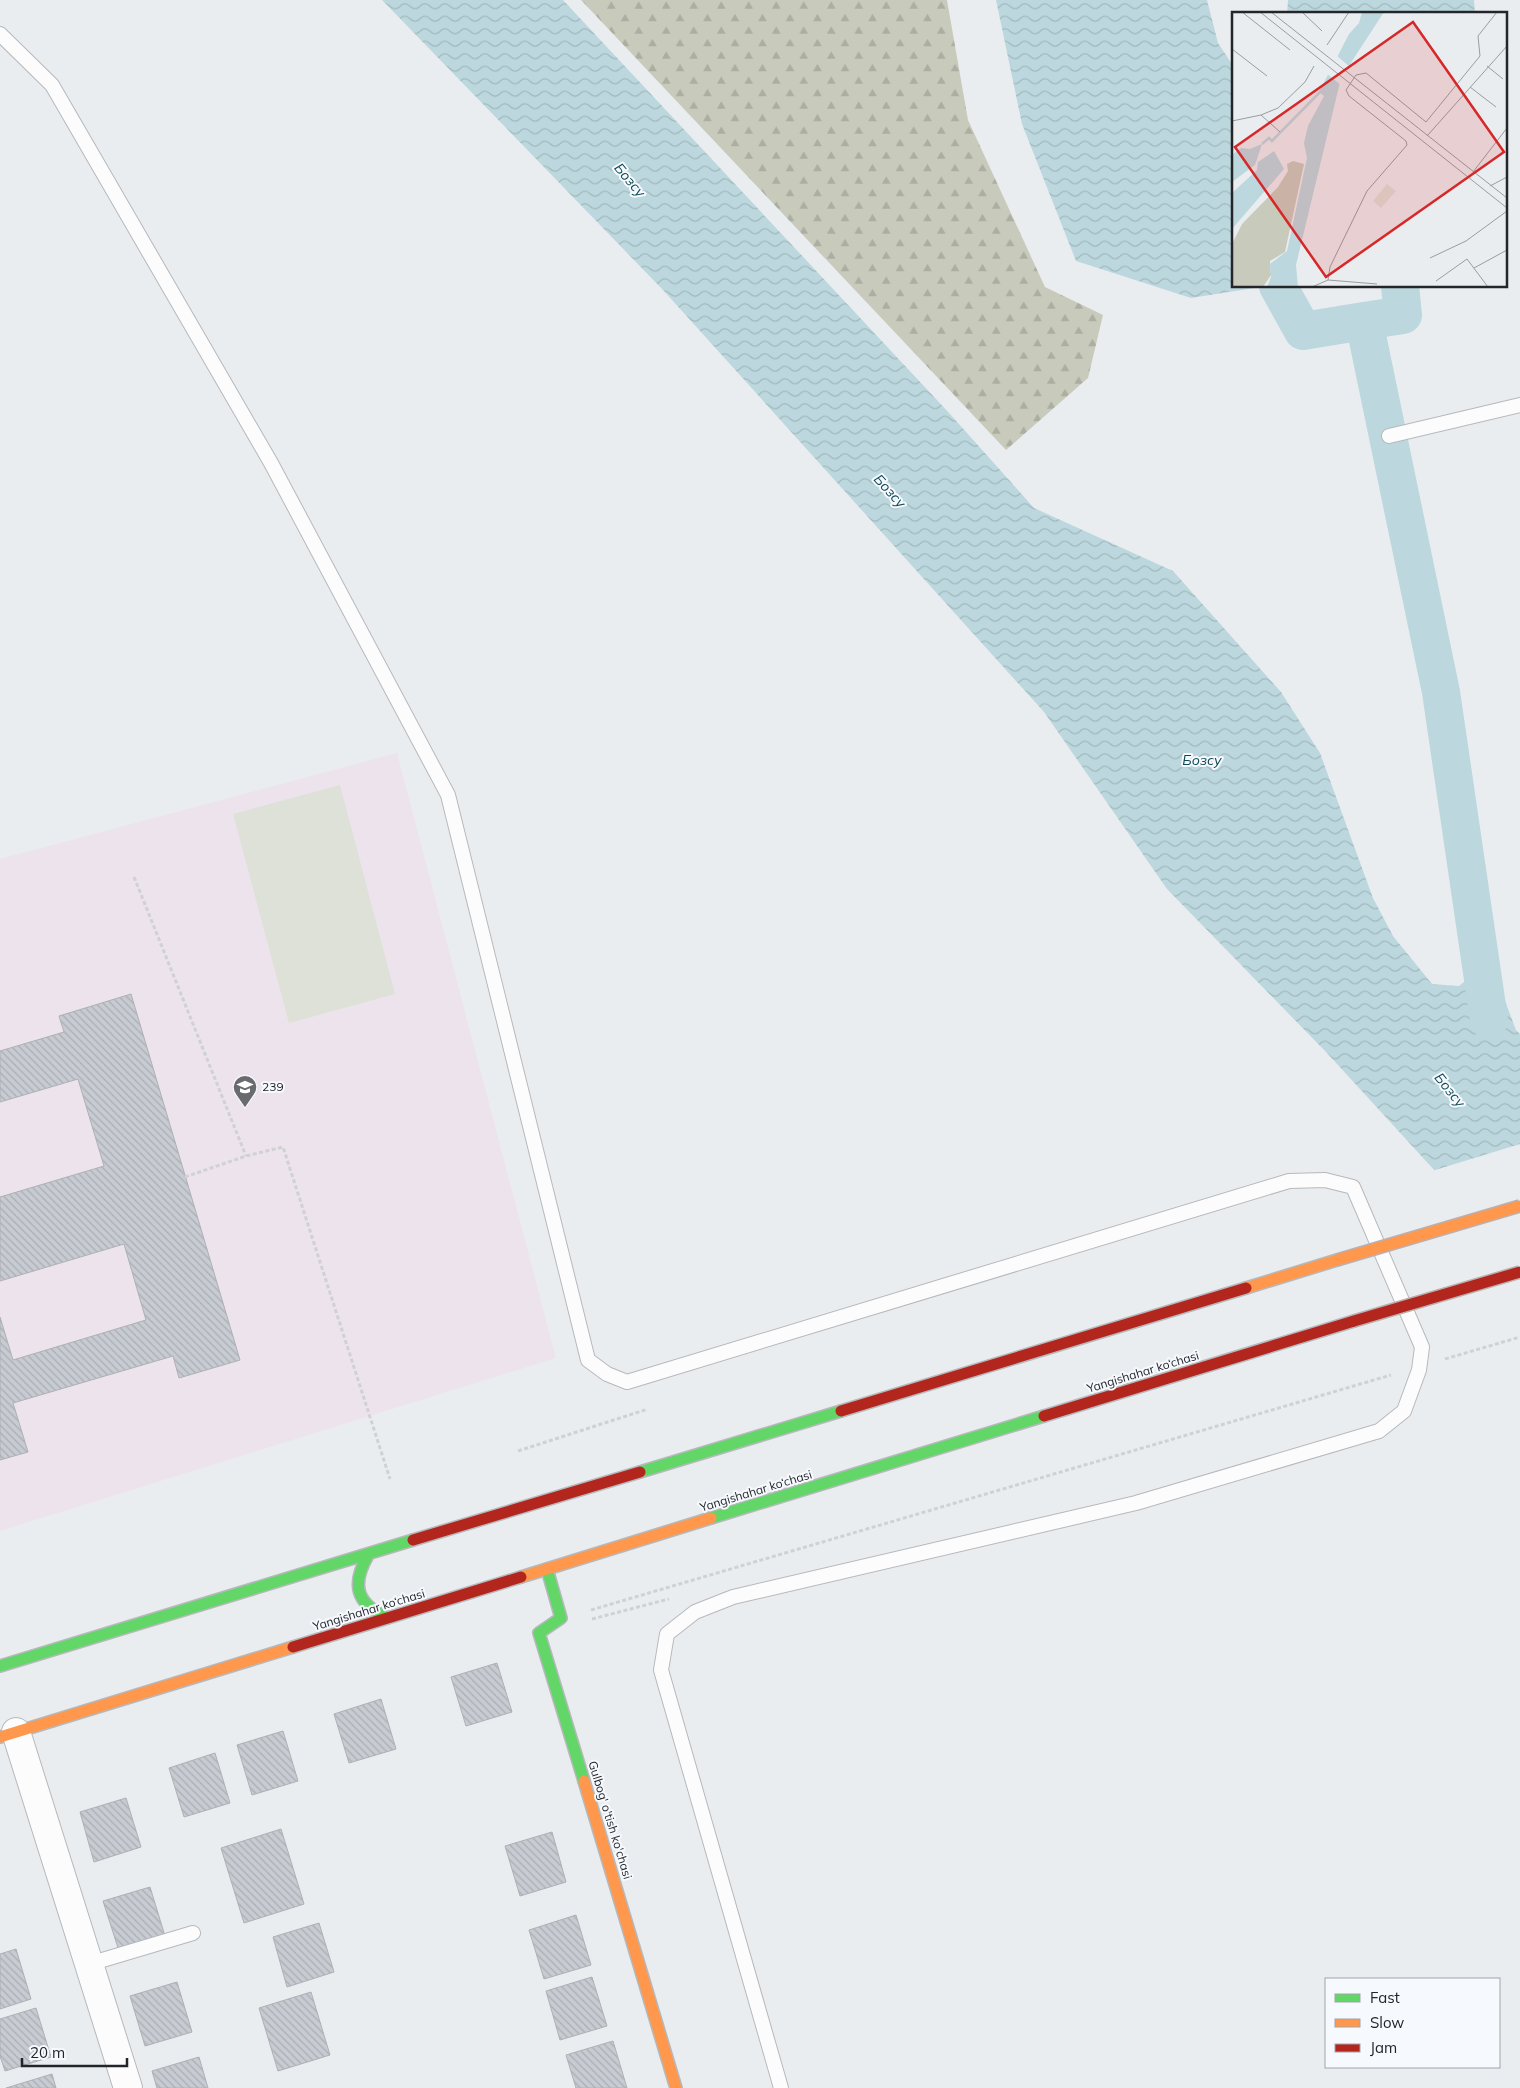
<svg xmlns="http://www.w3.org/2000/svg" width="1520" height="2088" font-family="Mulish,sans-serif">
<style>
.education{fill:#ece3ed}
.grass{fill:#dee1d7}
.forest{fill:url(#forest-firs)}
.water{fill:url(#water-waves)}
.pier{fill:#eaedf0}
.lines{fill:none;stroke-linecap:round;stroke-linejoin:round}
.canal{stroke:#bcd8de;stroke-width:38}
.building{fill:url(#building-back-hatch);stroke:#aeb0b4}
.lane-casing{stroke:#b6b9bc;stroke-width:16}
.street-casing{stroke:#b6b9bc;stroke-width:30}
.fast-casing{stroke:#b6b9bc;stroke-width:14}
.slow-casing{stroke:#b6b9bc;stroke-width:14}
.jam-casing{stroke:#b6b9bc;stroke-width:14}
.path{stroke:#d0d1d2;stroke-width:3;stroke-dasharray:4 2.5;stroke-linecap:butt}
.lane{stroke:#fcfcfd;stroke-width:14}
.street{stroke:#fcfcfd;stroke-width:28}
.fast{stroke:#63d668;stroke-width:11}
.slow{stroke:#ff974d;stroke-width:11}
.jam{stroke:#b3261e;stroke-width:11}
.slow-bridge-casing{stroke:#bbb0b0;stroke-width:14;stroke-linecap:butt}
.jam-bridge-casing{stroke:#bbb0b0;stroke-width:14;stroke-linecap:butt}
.slow-bridge{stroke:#ff974d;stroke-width:11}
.jam-bridge{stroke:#b3261e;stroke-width:11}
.labels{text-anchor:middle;stroke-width:4;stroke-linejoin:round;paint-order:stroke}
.poi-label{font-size:12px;fill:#232528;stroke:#f6f9fe;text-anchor:start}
.street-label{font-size:12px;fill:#232528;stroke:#f6f9fe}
.water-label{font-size:14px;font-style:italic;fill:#104952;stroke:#f6f9fe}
.inset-river{fill:none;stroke:#bcd8de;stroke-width:2.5}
.inset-road{fill:none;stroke:#9a9da0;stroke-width:1}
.view{fill:#d62828;fill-opacity:0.15;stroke:#d62828;stroke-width:2.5}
.inset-edge{fill:none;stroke:#232528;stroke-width:2.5}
</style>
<defs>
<pattern id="forest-firs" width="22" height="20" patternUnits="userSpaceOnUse" patternTransform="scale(1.25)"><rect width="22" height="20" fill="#c8cbbc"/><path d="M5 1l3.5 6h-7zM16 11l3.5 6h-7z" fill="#acaea2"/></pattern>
<pattern id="water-waves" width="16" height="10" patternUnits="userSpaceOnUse" patternTransform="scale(1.25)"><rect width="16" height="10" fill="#bcd8de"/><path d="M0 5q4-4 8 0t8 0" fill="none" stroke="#a1b9be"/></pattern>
<pattern id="building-back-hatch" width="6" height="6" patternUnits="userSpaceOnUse" patternTransform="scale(1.25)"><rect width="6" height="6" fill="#c7cbd2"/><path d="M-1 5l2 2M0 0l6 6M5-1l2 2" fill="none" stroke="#abaeb4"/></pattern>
</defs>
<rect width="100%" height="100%" fill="#eaedf0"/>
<!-- education -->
<path class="education" d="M397,753L556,1358L0,1531V859Z"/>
<!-- grass -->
<path class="grass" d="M340,785L395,994L289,1023L233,814Z"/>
<!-- forest -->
<path class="forest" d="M581,0H947L968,120L1045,287L1103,315L1088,378L1006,450Z"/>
<!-- water -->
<path class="water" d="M382,0H563L950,414L1034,508L1173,571L1281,692L1320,753L1373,898L1393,936L1432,984L1459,986L1490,961L1516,1030L1520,1034V1335L1479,1219L1326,1052L1167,889L1044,712L663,290Z
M996,0H1207L1218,43L1234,67V286H1267L1191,298L1076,261L1022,124Z
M1288,0H1474L1475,14H1287Z"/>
<!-- pier -->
<path class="pier" d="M1520,1144V1338L1518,1336L1477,1220L1432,1171Z"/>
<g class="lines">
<!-- canal -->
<path class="canal" d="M1278,286L1303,331L1364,321
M1400,286L1403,315L1364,321L1441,692L1489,1020"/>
</g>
<!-- building -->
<path class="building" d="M131,994L240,1360L179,1378L173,1356L13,1403L28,1452L0,1460V1317L13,1360L146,1320L124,1244L0,1281V1197L104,1166L78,1079L0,1102V1051L64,1032L59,1016Z
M497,1663L512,1712L466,1726L451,1677Z
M381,1699L396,1749L349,1763L334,1714Z
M283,1731L298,1781L252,1795L237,1745Z
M215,1753L230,1803L184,1817L169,1768Z
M126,1798L141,1847L94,1862L80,1812Z
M281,1829L304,1904L244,1923L221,1848Z
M552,1832L566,1882L520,1896L505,1846Z
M150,1887L165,1936L119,1951L103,1901Z
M576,1915L591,1965L544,1979L529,1930Z
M319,1923L334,1972L287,1987L273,1937Z
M16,1949L31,1999L0,2009V1954Z
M592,1977L607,2026L560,2040L546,1991Z
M177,1982L192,2032L145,2046L130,1996Z
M311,1992L330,2055L278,2071L259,2008Z
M36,2008L51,2057L5,2071L0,2056V2019Z
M613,2041L627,2088H576L566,2055Z
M199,2057L208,2088H157L152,2071Z
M52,2074L56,2088H6Z"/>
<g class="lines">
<!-- lane casing -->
<g class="lane-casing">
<path id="lane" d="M0,34L52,85L271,463L448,795L588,1360L607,1374L627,1382L1289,1181L1325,1180L1353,1187L1422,1347L1419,1370L1404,1411L1379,1431L1136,1503L733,1597L695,1612L667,1634L661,1670L781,2088
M1389,436L1520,405
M89,1964L193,1933"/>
</g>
<!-- street casing -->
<g class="street-casing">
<path id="street" d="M16,1732L128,2088"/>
</g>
<!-- fast casing -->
<g class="fast-casing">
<path id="fast" d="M640,1472L841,1411
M711,1518L1044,1416
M368,1555C351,1585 356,1603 387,1618
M547,1569L561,1618L539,1633L584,1781
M0,1666L413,1540"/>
</g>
<!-- slow casing -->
<g class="slow-casing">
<path id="slow" d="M1246,1288L1337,1260
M521,1577L711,1518
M0,1737L293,1647
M584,1781L676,2088"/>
</g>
<!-- jam casing -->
<g class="jam-casing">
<path id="jam" d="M841,1411L1246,1288
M1044,1416L1354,1321
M413,1540L640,1472
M293,1647L521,1577"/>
</g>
<!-- path -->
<path class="path" d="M134,877L246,1156
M185,1177L246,1156L283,1147L390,1479
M1445,1359L1520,1337
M518,1451L648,1409
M591,1610L1391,1375
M592,1619L669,1599"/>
<!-- lane -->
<use href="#lane" class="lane"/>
<!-- street -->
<use href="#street" class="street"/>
<!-- fast -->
<use href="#fast" class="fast"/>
<!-- slow -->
<use href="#slow" class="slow"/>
<!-- jam -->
<use href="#jam" class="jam"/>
<!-- slow-bridge casing -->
<g class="slow-bridge-casing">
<path id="slow-bridge" d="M1337,1260L1520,1206"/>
</g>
<!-- jam-bridge casing -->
<g class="jam-bridge-casing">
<path id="jam-bridge" d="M1354,1321L1520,1272"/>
</g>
<!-- slow-bridge -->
<use href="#slow-bridge" class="slow-bridge"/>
<!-- jam-bridge -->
<use href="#jam-bridge" class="jam-bridge"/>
</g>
<!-- icons -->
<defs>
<g id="school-pin" transform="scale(1.25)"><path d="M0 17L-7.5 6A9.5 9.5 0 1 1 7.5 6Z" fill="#696b6e" stroke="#f6f9fe"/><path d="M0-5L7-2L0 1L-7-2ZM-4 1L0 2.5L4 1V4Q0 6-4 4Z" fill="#fff"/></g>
</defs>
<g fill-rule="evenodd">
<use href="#school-pin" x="245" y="1087"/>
</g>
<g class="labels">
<!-- poi labels -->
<g class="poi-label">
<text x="262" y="1091">239</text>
</g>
<!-- street labels -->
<g class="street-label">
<text transform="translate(1143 1372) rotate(-17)" y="4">Yangishahar ko‘chasi</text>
<text transform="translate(756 1491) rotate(-17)" y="4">Yangishahar ko‘chasi</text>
<text transform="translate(369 1610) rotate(-17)" y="4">Yangishahar ko‘chasi</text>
<text transform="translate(610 1820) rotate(73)" y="4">Gulbog' o'tish ko'chasi</text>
</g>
<!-- water labels -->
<g class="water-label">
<text transform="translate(630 180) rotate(50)" y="5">Бозсу</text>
<text transform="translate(890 491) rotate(48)" y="5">Бозсу</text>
<text x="1202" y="765">Бозсу</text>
<text transform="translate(1450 1090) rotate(51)" y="5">Бозсу</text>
</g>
</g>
<!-- overview -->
<g transform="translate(1232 12)">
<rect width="275" height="275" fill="#eaedf0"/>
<path d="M155,172L164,179L149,196L141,189Z" fill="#dee1d7"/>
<path d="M61,149L72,152L53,240L38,249L39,263L31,275H0V232L10,212L46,175L56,159L55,152Z" fill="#c8cbbc"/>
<path d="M130,0H152L109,66L64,253L66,275H35L39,265L38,252L55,239L75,146L72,131L76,114L92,84L87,80L117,22L127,11ZM30,132L23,153L0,170V143L9,136L18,137ZM42,139L52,157L0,217V181L25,158L26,150Z" fill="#bcd8de"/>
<path d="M104,43L119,56L110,74L93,60Z" fill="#eaedf0"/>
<path class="inset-river" d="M30,132L37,126L40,129L90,78"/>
<path class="inset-road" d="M10,0L58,38M28,0L275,196M39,0L275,186M70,0L90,19M95,33L117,0M0,37L35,64M255,54L271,67M238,75L264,95M29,103L48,120M0,109L29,103L46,96L73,70L82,54M195,124L275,34M241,160L275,116M258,174L275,165M198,246L234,229L275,199M242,256L275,238M96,268L145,272M204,269L235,247L256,275M80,275L96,268L98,255L135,179L175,133L174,129L117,84L114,78L124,63L134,61L194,110L248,44L246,24L265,0"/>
<path class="view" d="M181,10L272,140L94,265L3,135Z"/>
<rect width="275" height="275" class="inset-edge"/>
</g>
<!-- legend -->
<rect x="1325" y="1978" width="175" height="90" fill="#f6f9fe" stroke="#a2a4a8"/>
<rect x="1335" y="1994" width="25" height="8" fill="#63d668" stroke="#a2a4a8"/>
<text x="1370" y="2003" font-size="15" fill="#232528">Fast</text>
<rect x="1335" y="2019" width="25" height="8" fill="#ff974d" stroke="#a2a4a8"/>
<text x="1370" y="2028" font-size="15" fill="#232528">Slow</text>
<rect x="1335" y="2044" width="25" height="8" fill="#b3261e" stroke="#a2a4a8"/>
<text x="1370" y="2053" font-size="15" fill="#232528">Jam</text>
<!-- scale -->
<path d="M22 2058v8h105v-8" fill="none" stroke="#232528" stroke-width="2.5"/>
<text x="30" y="2058" font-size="15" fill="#232528" stroke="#f6f9fe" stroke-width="4" paint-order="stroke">20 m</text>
</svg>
